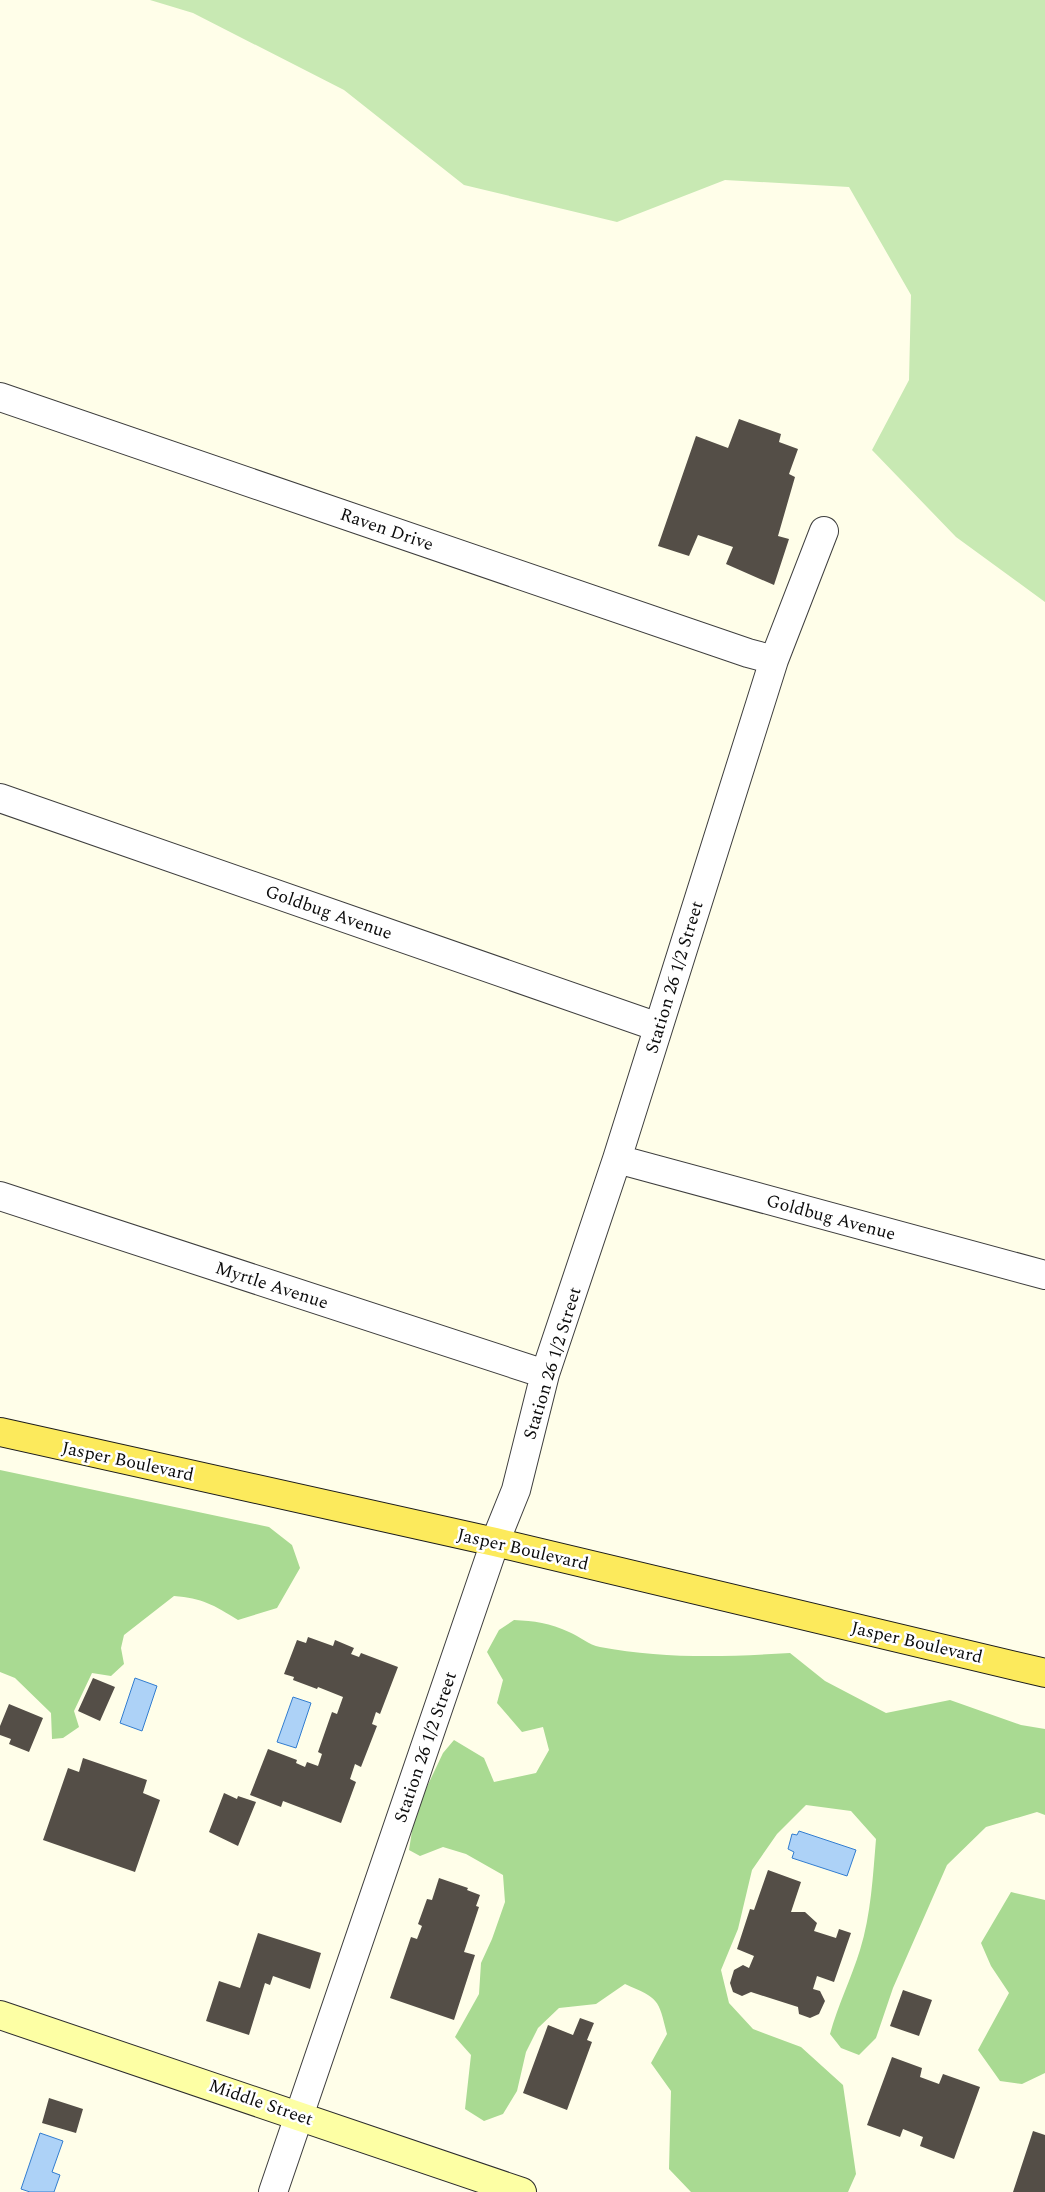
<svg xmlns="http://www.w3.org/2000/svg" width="1045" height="2192" font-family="Spectral,serif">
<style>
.green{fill:#c8e9b3}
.forest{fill:#a9da92}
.water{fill:#add2f7;stroke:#327dd0}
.building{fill:#544e47}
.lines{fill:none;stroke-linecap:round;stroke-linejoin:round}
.street-casing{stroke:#3e3e3e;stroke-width:30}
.secondary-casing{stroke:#2d2d2d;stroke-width:30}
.primary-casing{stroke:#1c1c1c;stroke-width:30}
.street{stroke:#fff;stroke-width:28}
.secondary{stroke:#fdffa4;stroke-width:28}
.primary{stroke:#fcea5c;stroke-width:28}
.labels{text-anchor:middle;stroke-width:5;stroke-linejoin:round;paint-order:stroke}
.street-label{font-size:18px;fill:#0b0b0b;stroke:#fff}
</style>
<rect width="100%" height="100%" fill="#fffee9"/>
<!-- green -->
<path class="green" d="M150,0H1045V602L956,537L872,450L909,380L911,295L849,187L725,180L617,222L464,185L344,90L193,13Z"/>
<!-- forest -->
<path class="forest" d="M0,1470L269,1527L292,1545L300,1568L277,1608L238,1620C214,1605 202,1598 174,1596L124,1635L121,1648L124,1664L111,1676L92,1673L74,1711L79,1727L63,1738L52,1739L51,1713L15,1678L0,1672Z
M514,1620C534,1621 550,1623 569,1632C579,1636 589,1645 600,1647C662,1659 727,1657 790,1653L825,1681L886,1713L950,1700L1021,1725L1045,1729V1815L1037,1812L986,1827L947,1865L893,1988L876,2038L859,2055L841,2048L830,2034C838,2005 851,1979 860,1950C871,1915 873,1875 876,1839L851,1811L806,1805L777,1834L752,1870L738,1929L721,1970L729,2003L753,2029L801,2047L843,2085L856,2174L848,2192H691L669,2169L671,2091L651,2063L667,2034C658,1998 659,1999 625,1984L596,2004L559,2008L538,2028L526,2052L517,2091L503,2114L484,2121L465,2109L471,2055L455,2037L479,1994L481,1963L492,1939L505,1902L503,1875L466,1854L443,1847L420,1856L409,1850L415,1812L443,1753L454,1740L484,1758L494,1782L536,1773L549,1750L543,1727L522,1732L497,1703L503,1680L487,1652L499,1630Z
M1011,1892L1045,1900V2073L1022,2084L1000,2081L978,2050L1009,1993L991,1966L981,1943Z"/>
<!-- water -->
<path class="water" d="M135,1678L157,1686L142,1731L120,1723Z
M293,1697L311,1703L296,1748L277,1742Z
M799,1831L856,1850L847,1876L792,1858L794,1852L788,1849L792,1834L797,1835Z
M40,2133L63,2141L52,2172L60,2175L54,2192H30L21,2189Z"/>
<!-- building -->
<path class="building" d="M739,419L781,434L779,442L798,449L789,474L795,477L778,536L789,539L774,585L726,564L733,547L698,535L689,556L658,546L696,436L728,448Z
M308,1637L333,1646L335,1640L354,1648L351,1654L359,1657L361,1653L398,1667L380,1714L376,1712L372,1724L377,1726L361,1767L355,1764L350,1779L356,1782L341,1823L283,1801L281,1807L250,1795L268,1749L297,1760L296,1763L305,1767L307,1762L318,1766L322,1754L318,1752L332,1712L337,1714L343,1697L318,1687L317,1689L293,1680L294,1677L284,1674L297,1640L306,1643Z
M93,1678L115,1687L100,1721L78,1711Z
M9,1704L43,1718L29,1752L9,1744L11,1739L0,1735V1726Z
M83,1758L147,1780L143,1793L160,1800L135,1872L43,1840L68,1768L79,1772Z
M224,1793L237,1799L238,1796L256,1802L238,1846L209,1832Z
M768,1870L801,1882L791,1912H805L817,1923L814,1931L836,1938L839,1929L851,1933L834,1982L817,1976L813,1989L820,1991L825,2001L819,2014L810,2018L799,2014L798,2007L751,1992L742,1996L733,1992L730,1983L734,1970L743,1965L749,1968L754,1956L737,1949L750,1909L754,1910Z
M439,1878L468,1888L467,1890L480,1895L476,1906L479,1907L464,1952L475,1955L454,2020L390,1998L411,1937L417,1939L422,1926L418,1924L427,1899L432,1900Z
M258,1933L321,1953L310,1989L273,1976L270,1985L265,1983L249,2035L206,2021L219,1981L240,1988Z
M903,1990L932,2000L919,2036L890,2026Z
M580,2018L594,2023L587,2040L592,2042L567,2110L523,2093L548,2025L573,2035Z
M892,2057L922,2068L920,2077L939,2084L943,2074L980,2087L954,2159L920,2146L923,2137L903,2129L900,2137L867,2125Z
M49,2098L83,2109L76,2133L42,2123Z
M1033,2131L1045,2135V2192H1013Z"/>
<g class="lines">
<!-- street casing -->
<g class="street-casing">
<path id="street" d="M0,397L748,653L774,660
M0,798L658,1027
M617,1159L1045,1275
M0,1196L545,1374
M273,2192L495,1542L516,1490L545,1374L617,1159L774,660L824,531"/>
</g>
<!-- secondary casing -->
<g class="secondary-casing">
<path id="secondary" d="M0,2015L522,2192"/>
</g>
<!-- primary casing -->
<g class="primary-casing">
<path id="primary" d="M0,1432L495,1542L1045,1673"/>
</g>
<!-- street -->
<use href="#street" class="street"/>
<!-- secondary -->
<use href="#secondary" class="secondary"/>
<!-- primary -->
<use href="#primary" class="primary"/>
</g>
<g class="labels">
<!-- street labels -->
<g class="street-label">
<text transform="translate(387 529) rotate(19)" y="6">Raven Drive</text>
<text transform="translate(329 912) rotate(19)" y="6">Goldbug Avenue</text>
<text transform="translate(674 977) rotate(-73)" y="6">Station 26 1/2 Street</text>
<text transform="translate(831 1217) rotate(15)" y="6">Goldbug Avenue</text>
<text transform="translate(272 1285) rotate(18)" y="6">Myrtle Avenue</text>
<text transform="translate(552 1363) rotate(-73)" y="6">Station 26 1/2 Street</text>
<text transform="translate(128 1461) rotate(12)" y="6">Jasper Boulevard</text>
<text transform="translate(523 1549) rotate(13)" y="6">Jasper Boulevard</text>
<text transform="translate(917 1642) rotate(13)" y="6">Jasper Boulevard</text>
<text transform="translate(425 1747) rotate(-71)" y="6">Station 26 1/2 Street</text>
<text transform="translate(261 2102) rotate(19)" y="6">Middle Street</text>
</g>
</g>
</svg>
